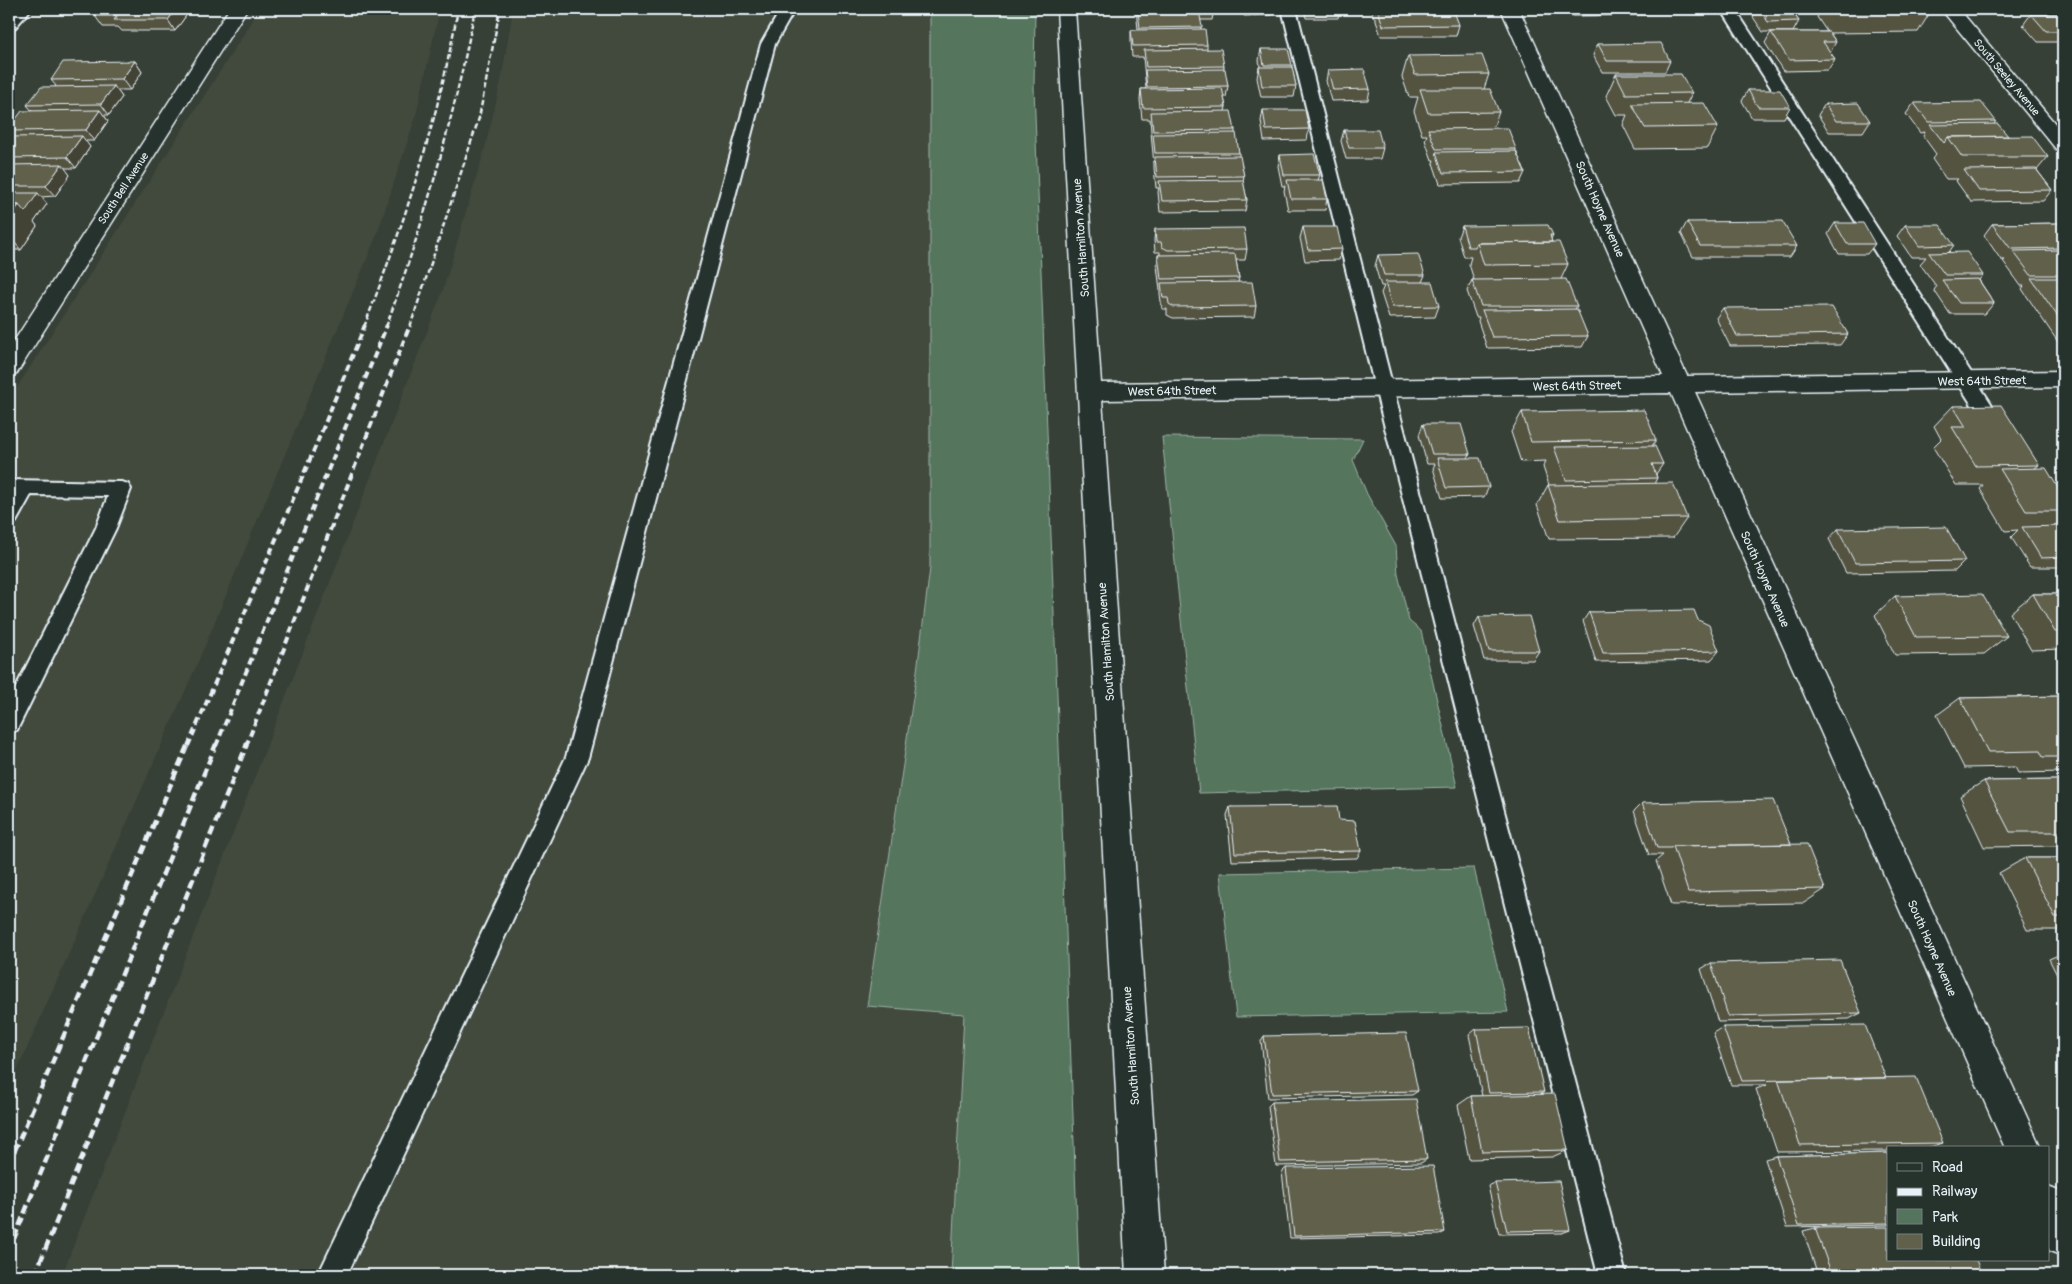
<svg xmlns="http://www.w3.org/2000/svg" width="2072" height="1284" font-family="Pangolin,sans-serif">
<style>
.built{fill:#434a3c}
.green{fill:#54745d;stroke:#9eb2aa}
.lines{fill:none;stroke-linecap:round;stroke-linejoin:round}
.service-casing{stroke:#e8f1f8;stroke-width:4}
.minor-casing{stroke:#e8f1f8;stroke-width:3}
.service{fill:#26332d;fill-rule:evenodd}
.minor{fill:#26332d;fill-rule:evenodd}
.rail-far2{stroke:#e8f1f8;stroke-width:2.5;stroke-dasharray:5.5 2.5;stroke-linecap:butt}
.rail-far1{stroke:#e8f1f8;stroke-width:4;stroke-dasharray:7 4;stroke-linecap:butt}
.rail{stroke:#e8f1f8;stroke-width:4.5;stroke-dasharray:9 4.5;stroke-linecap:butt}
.wall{fill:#535340;stroke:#e8f1f8}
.shaded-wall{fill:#434334;stroke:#e8f1f8}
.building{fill:#60604b;stroke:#e8f1f8}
.labels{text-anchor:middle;stroke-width:4;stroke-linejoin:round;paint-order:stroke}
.far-street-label{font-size:11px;fill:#e8f1f8;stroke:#26332d}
.street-label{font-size:12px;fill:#e8f1f8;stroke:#26332d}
</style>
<rect width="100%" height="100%" fill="#374036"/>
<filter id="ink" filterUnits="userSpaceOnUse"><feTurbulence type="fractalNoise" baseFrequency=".02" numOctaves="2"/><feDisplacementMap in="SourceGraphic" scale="10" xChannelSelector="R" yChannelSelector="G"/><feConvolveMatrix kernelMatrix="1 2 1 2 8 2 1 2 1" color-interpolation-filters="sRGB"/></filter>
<g filter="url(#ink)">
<!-- built -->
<path class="built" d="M260,9H440L415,119L376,237L198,662L9,1089V400Z
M513,9H930V568L917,671L867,1006L965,1014L951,1275H62L442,293L484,152L501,81Z"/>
<!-- green -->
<path class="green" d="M930,9H1035L1034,87L1079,1275H951L964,1014L867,1006L917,671L930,568Z
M1162,437L1363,439L1353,460L1367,494L1396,546L1398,574L1409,621L1421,631L1457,787L1199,793Z
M1474,868L1508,1012L1236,1017L1220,873Z"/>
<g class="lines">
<!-- service casing -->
<g class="service-casing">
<path id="service" d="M17,9H31L14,29L9,30V18Z
M781,9H795L775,44L588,758L347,1275H318L566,757L761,44Z
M1282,9H1296L1393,388L1626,1275H1598L1375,388Z
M1721,9H1735L2005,425L2007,430L2005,435L1998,437L1991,435Z
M9,480L121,482L128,484L131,489L116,528L17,730L9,733V701L96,528L108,496L31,495L16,522L9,525V500L12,494H9Z"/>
</g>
<!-- minor casing -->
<g class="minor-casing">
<path id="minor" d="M229,9H247L17,373L9,375V349Z
M1057,9H1075L1101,383L1663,376L1501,9H1519L1687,376L2063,371V387L1695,392L2041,1148H2005L1671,393L1102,400L1164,1275H1126Z
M1941,9H1959L2063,133V151L2056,149Z
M2048,1187L2061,1192L2063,1198V1256L2050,1251L2048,1247Z"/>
</g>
<!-- service -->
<use href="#service" class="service"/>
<!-- minor -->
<use href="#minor" class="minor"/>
<!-- rail-far2 -->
<path class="rail-far2" d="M364,327C405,221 438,121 458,9
M386,327C424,223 454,118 475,9
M410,327L479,118L500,9"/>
<!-- rail-far1 -->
<path class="rail-far1" d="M188,746L319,438L365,325
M216,746L387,325
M246,746L410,325"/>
<!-- rail -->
<path class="rail" d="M9,1164L188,744
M9,1251L216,744
M35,1275L247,744"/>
</g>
<!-- wall -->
<path class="wall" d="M100,9H185L188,13L175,31H122L118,27H103L95,16Z
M1136,9H1214L1212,20H1200L1201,29L1207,45V49L1224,66V69L1228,86L1226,97H1224L1226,107L1225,111L1235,130V133L1239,153V156L1244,176L1243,181L1247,200L1245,211L1160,212L1158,192L1159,188H1156L1154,168V164L1152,144L1150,119H1142L1140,100L1141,89H1146L1143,57H1132L1131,41V30H1138Z
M1242,9H1273L1272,15L1244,16Z
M1304,9H1340L1338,18H1306Z
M1371,9H1453L1459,25L1456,36H1381L1376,21V18H1374Z
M1568,9H1649L1646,15L1572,16Z
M1748,9H1790L1799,21L1793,32H1763L1753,17L1755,13H1751Z
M1821,9H1930L1931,11L1918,32L1830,33L1836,42L1830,52L1835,59L1828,70L1783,71L1765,43L1771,32H1827L1817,17Z
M2031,14H2063V42H2038L2023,25Z
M1598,44L1670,61L1665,72H1602L1593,55Z
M1261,49L1292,65V67L1296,86L1294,97H1261L1257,78L1259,67H1260L1259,60Z
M1408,56L1489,74L1484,89L1499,112L1493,128L1516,149V151L1525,172L1520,183L1440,184L1433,163L1434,160H1432L1425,140L1427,135H1422L1414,111L1418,97H1409L1402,77Z
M135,61L142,72L130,90H117L122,97L109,115H104L108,121L94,141H85L90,147L76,168H64L70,175L55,196L41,197L47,204L34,222L37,226L21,250H9V137H12L9,133V128L32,111L27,105L56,86L51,80Z
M2063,67V77L2059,72Z
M1328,70L1370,89L1368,100L1331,101L1326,81Z
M1616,74L1692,93L1687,103L1718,127L1707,148L1635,149L1623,125L1627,115H1616L1606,96Z
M1748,90L1790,107L1784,118H1752L1742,101Z
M1914,103L1996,121L1994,124L2008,136L2048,157L2037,170L2052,190L2043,201L1971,202L1956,181L1958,179H1946L1932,159L1936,154L1923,136L1925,132L1920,133L1906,114Z
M1825,104L1870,121L1863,132H1829L1818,115Z
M1263,110L1309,129L1307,140L1264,141L1261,121Z
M1344,130L1383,148L1380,159H1346L1341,141Z
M1280,155L1320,175L1318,180L1327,199L1325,210H1288L1284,191L1285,186H1282L1278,166Z
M1687,222L1797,246L1790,257H1693L1681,233Z
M1835,223L1875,244L1867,254H1839L1828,234Z
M2063,223V341L2058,342L2022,289L2024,286H2021L2003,261L2005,260H2001L1984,235L1992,224Z
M1905,225L1954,245L1949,252L1983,275L1979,280L1994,303L1985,314H1950L1934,290L1937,286H1936L1920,264L1926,257H1911L1897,236Z
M1462,226L1553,235L1551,239L1552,242L1568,264L1561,279L1577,306L1575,309L1588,336L1582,347L1487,348L1478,321L1479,317H1476L1467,291L1472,280H1474L1469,264L1471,257H1464L1458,237Z
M1303,227L1342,249L1339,260L1305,261L1300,238Z
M1155,229L1247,249L1245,260H1236L1239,278L1238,282L1256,306L1254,317L1173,318L1167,315V309H1162L1160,294V290L1157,266L1158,255H1160V252H1155L1154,240Z
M1378,255L1425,275L1422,282L1439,306L1435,317L1389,318L1381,293L1384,286H1381L1375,266Z
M1723,308L1848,334L1840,345L1730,346L1716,318Z
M1953,406L2039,465L2035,468L2063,496V518L2054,526H2063V567H2030L2011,537L2018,530L2005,531L1980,489L1983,485H1956L1933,447L1941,439L1934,426Z
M1522,412L1656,440L1652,446L1663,464L1656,474L1657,478L1654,484L1687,518L1673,538L1549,539L1537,505L1548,485H1549L1543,467L1546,461L1521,462L1511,432Z
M1423,424L1470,454L1468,458L1489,487L1484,497L1442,498L1433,468L1435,464H1427L1419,435Z
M1838,529L1965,561L1955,571L1846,573L1829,539Z
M2033,594H2063V649L2031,650L2010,613Z
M1895,596L2007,636L1984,654L1895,655L1875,615Z
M1589,612L1698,620L1719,651L1711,660L1596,662L1583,621Z
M1479,617L1539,651L1533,660H1484L1474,626Z
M2063,696V772L2018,773L2015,767L1964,768L1937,715L1960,698Z
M2063,780V846L1984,847L1960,796L1984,781Z
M1642,803L1791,844L1825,889L1804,903L1671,905L1656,861L1663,855H1649L1634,811Z
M1230,807L1339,820L1361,851L1357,858L1232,861L1227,815Z
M2025,858H2063V930H2027L1999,873Z
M2063,953V987L2049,959Z
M1711,963L1861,1013L1849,1019L1718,1022L1701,969Z
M1723,1027L1886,1078L1943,1143L1927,1148H1888V1151L1777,1152L1756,1089L1767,1085H1731L1713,1033Z
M1476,1029L1544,1092L1539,1095L1568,1150L1552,1157L1469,1159L1458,1105L1471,1096H1482L1469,1035Z
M1264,1036L1418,1091L1412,1095L1268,1098L1261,1041Z
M1272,1102L1427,1159L1421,1163L1276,1166L1268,1106Z
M1888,1153V1225L1787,1227L1765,1159L1776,1156Z
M1286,1168L1445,1232L1439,1235L1290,1238L1282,1172Z
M1495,1183L1570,1230L1562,1233L1499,1234L1488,1186Z
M1815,1228L1982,1275H1818L1803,1231Z"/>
<!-- shaded-wall -->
<path class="shaded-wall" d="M176,9H185L188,13L175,31L168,20Z
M135,61L142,72L130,90L122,79Z
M114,86L122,97L109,115L101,104Z
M100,110L108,121L94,141L86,130Z
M82,136L90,147L76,168L67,157Z
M62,164L70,175L55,196L46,186Z
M38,193L47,204L34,222L37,226L21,250L9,236V219L19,205Z"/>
<!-- building -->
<path class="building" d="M101,9H176L168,20H114L117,16H95Z
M1453,9L1459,25L1383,26L1378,10Z
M1760,9H1790L1799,21L1768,22Z
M1838,9H1930L1931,11L1841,12Z
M1199,11L1202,27L1140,28L1138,12Z
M2031,14H2063V31H2046Z
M1205,29L1207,45L1133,46L1131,30Z
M1771,32H1829L1836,42H1823L1835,59L1789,60Z
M1661,43L1670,61H1607L1598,44Z
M1221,49L1224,66L1146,67L1144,50Z
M1261,49H1288L1292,65H1264Z
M1482,55L1489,74L1415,75L1408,56Z
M135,61L122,79L51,80L63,62Z
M1259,67H1292L1296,86H1262Z
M1225,69L1228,86L1147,87L1145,70Z
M1364,69L1370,89L1333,90L1328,70Z
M1616,74H1681L1692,93L1626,94Z
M114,86L101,104L27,105L41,87Z
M1222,88L1226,107L1143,108L1141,89Z
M1420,89H1490L1499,112L1428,113Z
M1748,90H1780L1790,107H1758Z
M1981,102L1996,121L1928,122L1914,103Z
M1704,103L1718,127L1645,128L1632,104Z
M1858,103L1870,121H1836L1825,104Z
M100,110L86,130L9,131V128L22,111Z
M1263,110H1305L1309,129L1266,130Z
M1231,111L1235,130L1153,131L1151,112Z
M1998,124L2008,136L1948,137L1944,143L1930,125Z
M1508,128L1516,149H1436L1428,129Z
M1344,130H1378L1383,148H1349Z
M1236,133L1239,153H1155L1153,134Z
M82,136L67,157L9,158V137Z
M2032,136L2048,157H1962L1948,137Z
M1516,151L1525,172L1443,173L1436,152Z
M1314,154L1320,175H1284L1280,155Z
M1240,156L1244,176L1157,177L1155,157Z
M62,164L46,186H9V165Z
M2036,169L2052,190L1979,191L1964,170Z
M1243,180L1247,200L1162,201L1159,181Z
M1287,180H1323L1327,199H1291Z
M9,193H38L25,212L19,205H9Z
M9,205H19L9,219Z
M1782,221L1797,246H1700L1687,222Z
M1835,223H1863L1875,244H1847Z
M2063,223V248L2011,249L1992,224Z
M1548,225L1553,235H1550L1552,242L1477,243L1475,247H1468L1462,226Z
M1905,225H1940L1954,245L1919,246Z
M1303,227H1337L1342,249L1308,250Z
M1244,228L1247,249L1168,250L1162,247L1161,242H1156L1155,229Z
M1559,242L1568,264L1484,265L1477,243Z
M2063,250V275H2031L2013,251Z
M1967,252L1983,275H1945L1929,253Z
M1235,254L1239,278L1161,279L1158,255Z
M1418,254L1425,275H1384L1378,255Z
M2031,278H2063V324Z
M1566,279L1577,306H1481L1472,280Z
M1978,279L1994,303H1959L1942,280Z
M1252,282L1256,306L1174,307L1169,304L1168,298H1163L1161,283Z
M1385,282H1432L1439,306L1392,307Z
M1832,307L1848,334L1737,336L1723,308Z
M1577,309L1588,336L1492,337L1482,310Z
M2001,405L2039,465L1976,466L1952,427H1966L1953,406Z
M1644,410L1656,440L1531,442L1522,412Z
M1423,424H1461L1470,454H1432Z
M1655,446L1663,464H1652L1657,478L1566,480L1554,447Z
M1437,458H1480L1489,487L1446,488Z
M2046,468L2063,496V511H2026L2000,469Z
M1673,483L1687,518L1560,520L1548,485Z
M2063,526V557L2041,558L2022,527Z
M1946,527L1965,561L1855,563L1838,529Z
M1982,594L2007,636L1916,637L1895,596Z
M2033,594H2063V632H2055Z
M1694,610L1698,620L1709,625L1719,651L1603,653L1589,612Z
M1529,616L1539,651H1489L1479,617Z
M2063,696V757H2043L2040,751L1988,752L1960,698Z
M2063,780V832H2010L1984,781Z
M1773,800L1791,844L1673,846L1671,848H1657L1642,803Z
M1337,806L1339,820L1355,821L1361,851L1235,853L1230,807Z
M1807,844L1825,889L1688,892L1673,846Z
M2025,858H2063V917H2055Z
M1840,960L1861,1013L1728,1016L1711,963Z
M1865,1025L1886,1078L1742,1081L1723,1027Z
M1529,1028L1544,1092L1489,1093L1476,1029Z
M1406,1033L1418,1091L1272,1094L1264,1036Z
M1916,1077L1943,1143L1800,1145L1778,1080Z
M1555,1094L1568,1150L1482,1152L1471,1096Z
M1416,1099L1427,1159L1280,1162L1272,1102Z
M1888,1153V1223L1799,1225L1776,1156Z
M1433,1166L1445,1232L1294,1236L1286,1168Z
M1559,1181L1570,1230L1507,1231L1495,1183Z
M1888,1227V1260H1976L1982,1275H1832L1815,1228Z"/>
</g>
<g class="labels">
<!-- far-street labels -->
<g class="far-street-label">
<text transform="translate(2007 77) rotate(50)" y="4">South Seeley Avenue</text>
<text transform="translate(123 188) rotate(-57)" y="4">South Bell Avenue</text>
</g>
<!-- street labels -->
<g class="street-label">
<text transform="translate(1600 209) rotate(66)" y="4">South Hoyne Avenue</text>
<text transform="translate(1081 238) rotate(-94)" y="4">South Hamilton Avenue</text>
<text transform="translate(1982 381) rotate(-1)" y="4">West 64th Street</text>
<text transform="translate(1577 386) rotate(-1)" y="4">West 64th Street</text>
<text transform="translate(1172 391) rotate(-1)" y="4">West 64th Street</text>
<text transform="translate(1765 579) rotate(66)" y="4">South Hoyne Avenue</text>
<text transform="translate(1106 642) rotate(-94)" y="4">South Hamilton Avenue</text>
<text transform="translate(1932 948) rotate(66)" y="4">South Hoyne Avenue</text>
<text transform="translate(1131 1046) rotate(-94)" y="4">South Hamilton Avenue</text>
</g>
</g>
<!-- margin -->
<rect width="2072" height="1284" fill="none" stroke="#26332d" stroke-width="30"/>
<rect x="15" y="15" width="2042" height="1254" fill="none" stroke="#e8f1f8" stroke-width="2" filter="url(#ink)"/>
<!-- legend -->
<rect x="1887" y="1146" width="162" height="115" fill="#26332d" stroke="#747f7e"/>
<rect x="1897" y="1163" width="25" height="8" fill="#26332d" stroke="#747f7e"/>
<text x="1932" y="1172" font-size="15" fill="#e8f1f8">Road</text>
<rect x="1897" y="1188" width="25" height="8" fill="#e8f1f8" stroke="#747f7e"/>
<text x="1932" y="1196" font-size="15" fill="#e8f1f8">Railway</text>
<rect x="1897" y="1209" width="25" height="15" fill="#54745d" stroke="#747f7e"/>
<text x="1932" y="1222" font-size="15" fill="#e8f1f8">Park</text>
<rect x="1897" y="1234" width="25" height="15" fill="#60604b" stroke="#747f7e"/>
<text x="1932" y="1246" font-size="15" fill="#e8f1f8">Building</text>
</svg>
